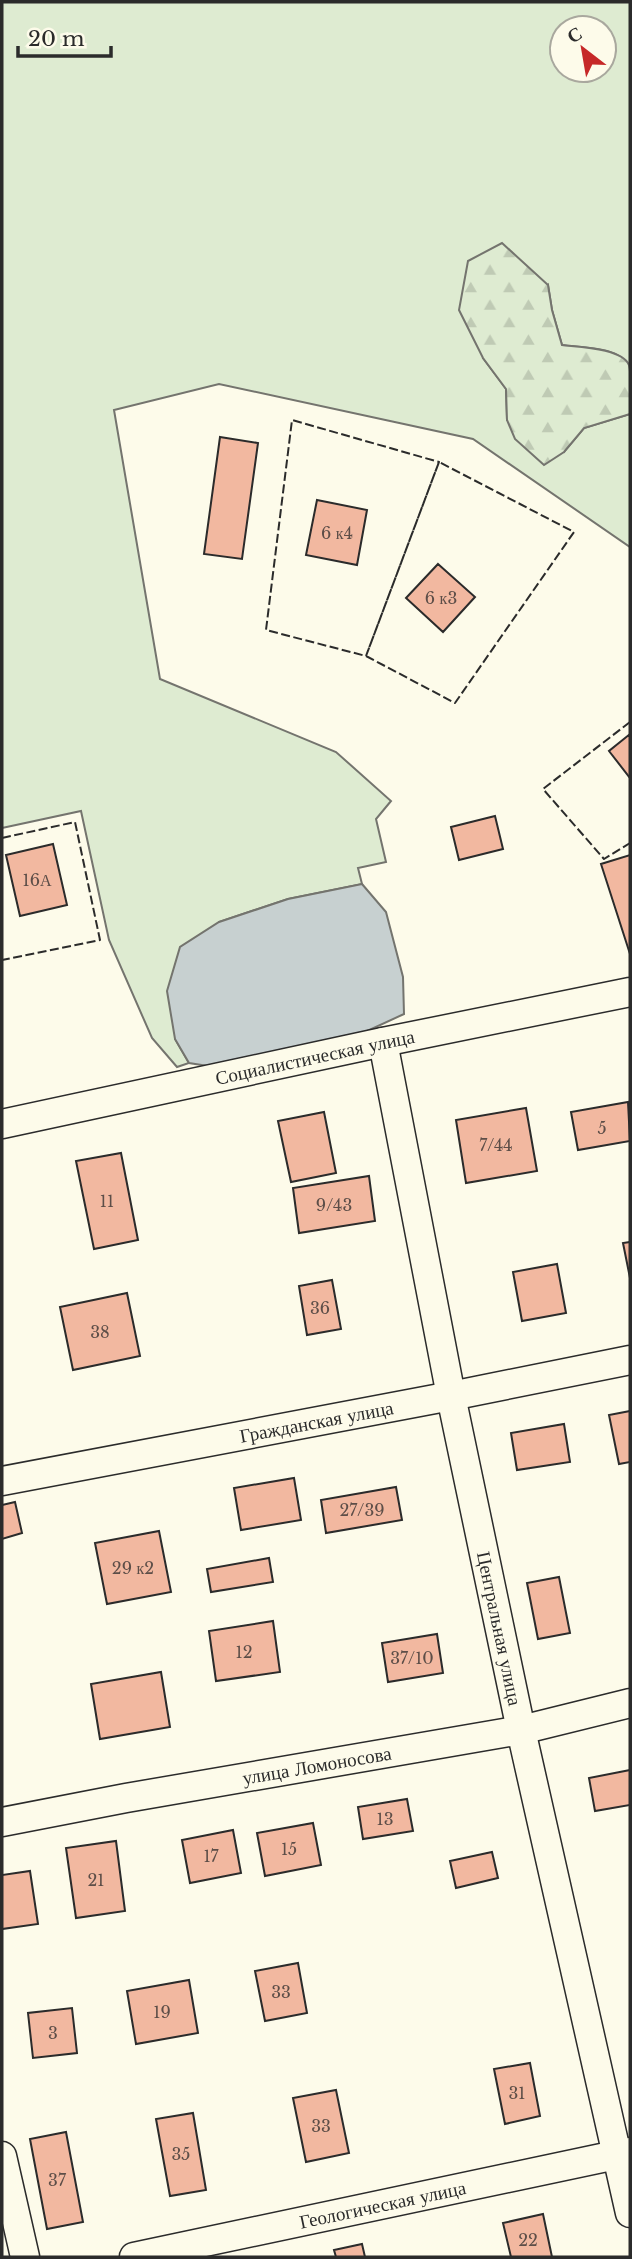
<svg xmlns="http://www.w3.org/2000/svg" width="632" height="2259" font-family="'Libre Baskerville',serif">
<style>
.green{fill:#deebd1;stroke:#74746e;stroke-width:2;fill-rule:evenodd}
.forest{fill:url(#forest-firs);stroke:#74746e;stroke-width:2}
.water{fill:#c7d0d0;stroke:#74746e;stroke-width:2}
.building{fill:#f2b8a0;stroke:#2b2b2b;stroke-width:2}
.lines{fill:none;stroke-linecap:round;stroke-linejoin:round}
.street-casing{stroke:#2b2b2b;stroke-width:31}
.street{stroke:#fdfbea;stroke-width:28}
.fence{stroke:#2b2b2b;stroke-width:2;stroke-dasharray:9 3.5;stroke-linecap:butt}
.labels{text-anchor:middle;stroke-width:5;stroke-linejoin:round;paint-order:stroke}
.number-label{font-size:16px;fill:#5d4e48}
.street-label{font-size:19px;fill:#2b2b2b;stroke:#fdfbea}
</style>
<defs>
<pattern id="forest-firs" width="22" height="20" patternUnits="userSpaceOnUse" patternTransform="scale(1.75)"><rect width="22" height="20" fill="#deebd1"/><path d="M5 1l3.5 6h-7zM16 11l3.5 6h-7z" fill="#bfcab4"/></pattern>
</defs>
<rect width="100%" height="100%" fill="#fdfbea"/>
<!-- green -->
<path class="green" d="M2,2H630V367C618,346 584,348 562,345L552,310L548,285L483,358L506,389L507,420L564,452L584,428L630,414V547L473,439L219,384L114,410L160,679L336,752L391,801L376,819L386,862L358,868L362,884L288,899L219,922L175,1039L189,1063L177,1067L152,1038L109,940L81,811L2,828ZM562,28H604V70H562Z"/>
<!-- forest -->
<path class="forest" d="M502,243L548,285L552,310L562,345C578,347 622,348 629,365C632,376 630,401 630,414L584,428L564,452L544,465L515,439L507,420L506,389L483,358L459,310L468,261Z"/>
<!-- water -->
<path class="water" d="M362,884L386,912L403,977L404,1014L365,1032L208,1066L189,1063L175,1039L167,991L180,947L219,922L288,899Z"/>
<!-- building -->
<path class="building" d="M220,437L258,443L242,559L204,554Z
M317,500L367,510L357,565L306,555Z
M438,564L475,597L443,632L406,598Z
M630,734V778L609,751Z
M495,816L503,849L459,860L451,827Z
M53,844L67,905L20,916L6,855Z
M630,855V954L601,864Z
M628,1102L630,1141L578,1150L571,1112Z
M526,1108L537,1171L466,1183L456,1120Z
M324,1112L336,1173L291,1182L278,1121Z
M121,1153L138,1240L94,1249L76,1161Z
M369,1176L375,1221L299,1233L293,1188Z
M630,1242V1278L623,1243Z
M557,1264L566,1313L522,1321L513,1272Z
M332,1280L341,1329L307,1335L299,1286Z
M127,1293L140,1356L73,1370L60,1307Z
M630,1411V1462L619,1464L609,1415Z
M564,1424L570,1462L517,1470L511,1433Z
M294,1478L301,1520L241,1530L234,1488Z
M396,1487L402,1520L326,1533L321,1500Z
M15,1502L22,1533L2,1539V1505Z
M159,1531L171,1592L107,1604L95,1543Z
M269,1558L273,1582L211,1592L207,1569Z
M559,1577L570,1633L538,1639L527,1583Z
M273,1621L280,1672L216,1681L209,1631Z
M437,1634L443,1673L388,1682L382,1643Z
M161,1672L170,1727L100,1739L91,1684Z
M630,1770V1805L595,1811L589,1778Z
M407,1799L413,1831L363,1839L358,1807Z
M313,1823L321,1865L265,1876L257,1833Z
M233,1830L241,1873L190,1883L182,1840Z
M116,1841L125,1911L76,1918L66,1848Z
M492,1852L498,1878L456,1888L450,1861Z
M30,1871L38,1924L2,1929V1875Z
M298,1963L307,2013L265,2021L255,1971Z
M189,1980L198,2033L136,2044L127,1991Z
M72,2008L77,2053L33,2058L28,2013Z
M530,2063L540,2116L505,2124L494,2069Z
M336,2090L349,2153L306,2162L293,2098Z
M193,2113L206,2190L170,2196L156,2119Z
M66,2132L83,2222L47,2229L30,2139Z
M543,2214L552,2257H511L503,2223Z
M362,2244L365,2257H336L334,2250Z"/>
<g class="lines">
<!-- street casing -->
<g class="street-casing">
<g id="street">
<path id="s1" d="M383,1042L451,1396L521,1730L630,2213"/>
<path id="s2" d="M2,1124L383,1042L630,992"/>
<path id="s3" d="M2,1481L451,1396L630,1360"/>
<path id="s4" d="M2,1822L126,1798L521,1730L630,1703"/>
<path d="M2,2156L25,2257"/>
<path id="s5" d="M134,2257L630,2152"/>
</g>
</g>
<!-- street -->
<use href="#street" class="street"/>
<!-- fence -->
<path class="fence" d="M366,656L439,462L292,420L266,630L366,656L455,703L574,532L439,462L366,656
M630,722L543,789L604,859L630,843
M2,838L75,822L100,940L2,960"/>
</g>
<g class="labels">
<!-- number labels -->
<g class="number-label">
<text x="337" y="539">6 к4</text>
<text x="441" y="604">6 к3</text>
<text x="37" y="886">16А</text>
<text x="602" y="1134">5</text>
<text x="496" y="1151">7/44</text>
<text x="107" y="1207">11</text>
<text x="334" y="1211">9/43</text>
<text x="320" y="1314">36</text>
<text x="100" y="1338">38</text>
<text x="362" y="1516">27/39</text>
<text x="133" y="1574">29 к2</text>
<text x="244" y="1658">12</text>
<text x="412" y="1664">37/10</text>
<text x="385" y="1825">13</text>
<text x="289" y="1855">15</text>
<text x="211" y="1862">17</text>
<text x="96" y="1886">21</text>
<text x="281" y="1998">33</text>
<text x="162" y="2018">19</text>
<text x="53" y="2039">3</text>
<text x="517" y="2099">31</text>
<text x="321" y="2132">33</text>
<text x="181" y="2160">35</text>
<text x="57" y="2186">37</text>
<text x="528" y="2246">22</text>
</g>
<!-- street labels -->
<g class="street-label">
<text dy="7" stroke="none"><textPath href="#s2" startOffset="320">Социалистическая улица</textPath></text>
<text dy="7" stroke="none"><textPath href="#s3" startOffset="320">Гражданская улица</textPath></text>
<text dy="7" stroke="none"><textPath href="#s1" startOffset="598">Центральная улица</textPath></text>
<text dy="7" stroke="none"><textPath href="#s4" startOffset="320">улица Ломоносова</textPath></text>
<text dy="7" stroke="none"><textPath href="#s5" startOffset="254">Геологическая улица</textPath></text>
</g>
</g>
<!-- border -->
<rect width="632" height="2259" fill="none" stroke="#2b2b2b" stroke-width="7"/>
<!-- north arrow -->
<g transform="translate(583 49) rotate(329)"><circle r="33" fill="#fdfbea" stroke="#a9a89e" stroke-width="2"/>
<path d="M0-5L12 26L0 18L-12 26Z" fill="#c62828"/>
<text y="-10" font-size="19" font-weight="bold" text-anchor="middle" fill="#2b2b2b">С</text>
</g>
<!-- scale -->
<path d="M18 46v10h93v-10" fill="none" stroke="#2b2b2b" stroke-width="3.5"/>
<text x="28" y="46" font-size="21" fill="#2b2b2b" stroke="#fdfbea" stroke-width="5" paint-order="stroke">20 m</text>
</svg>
